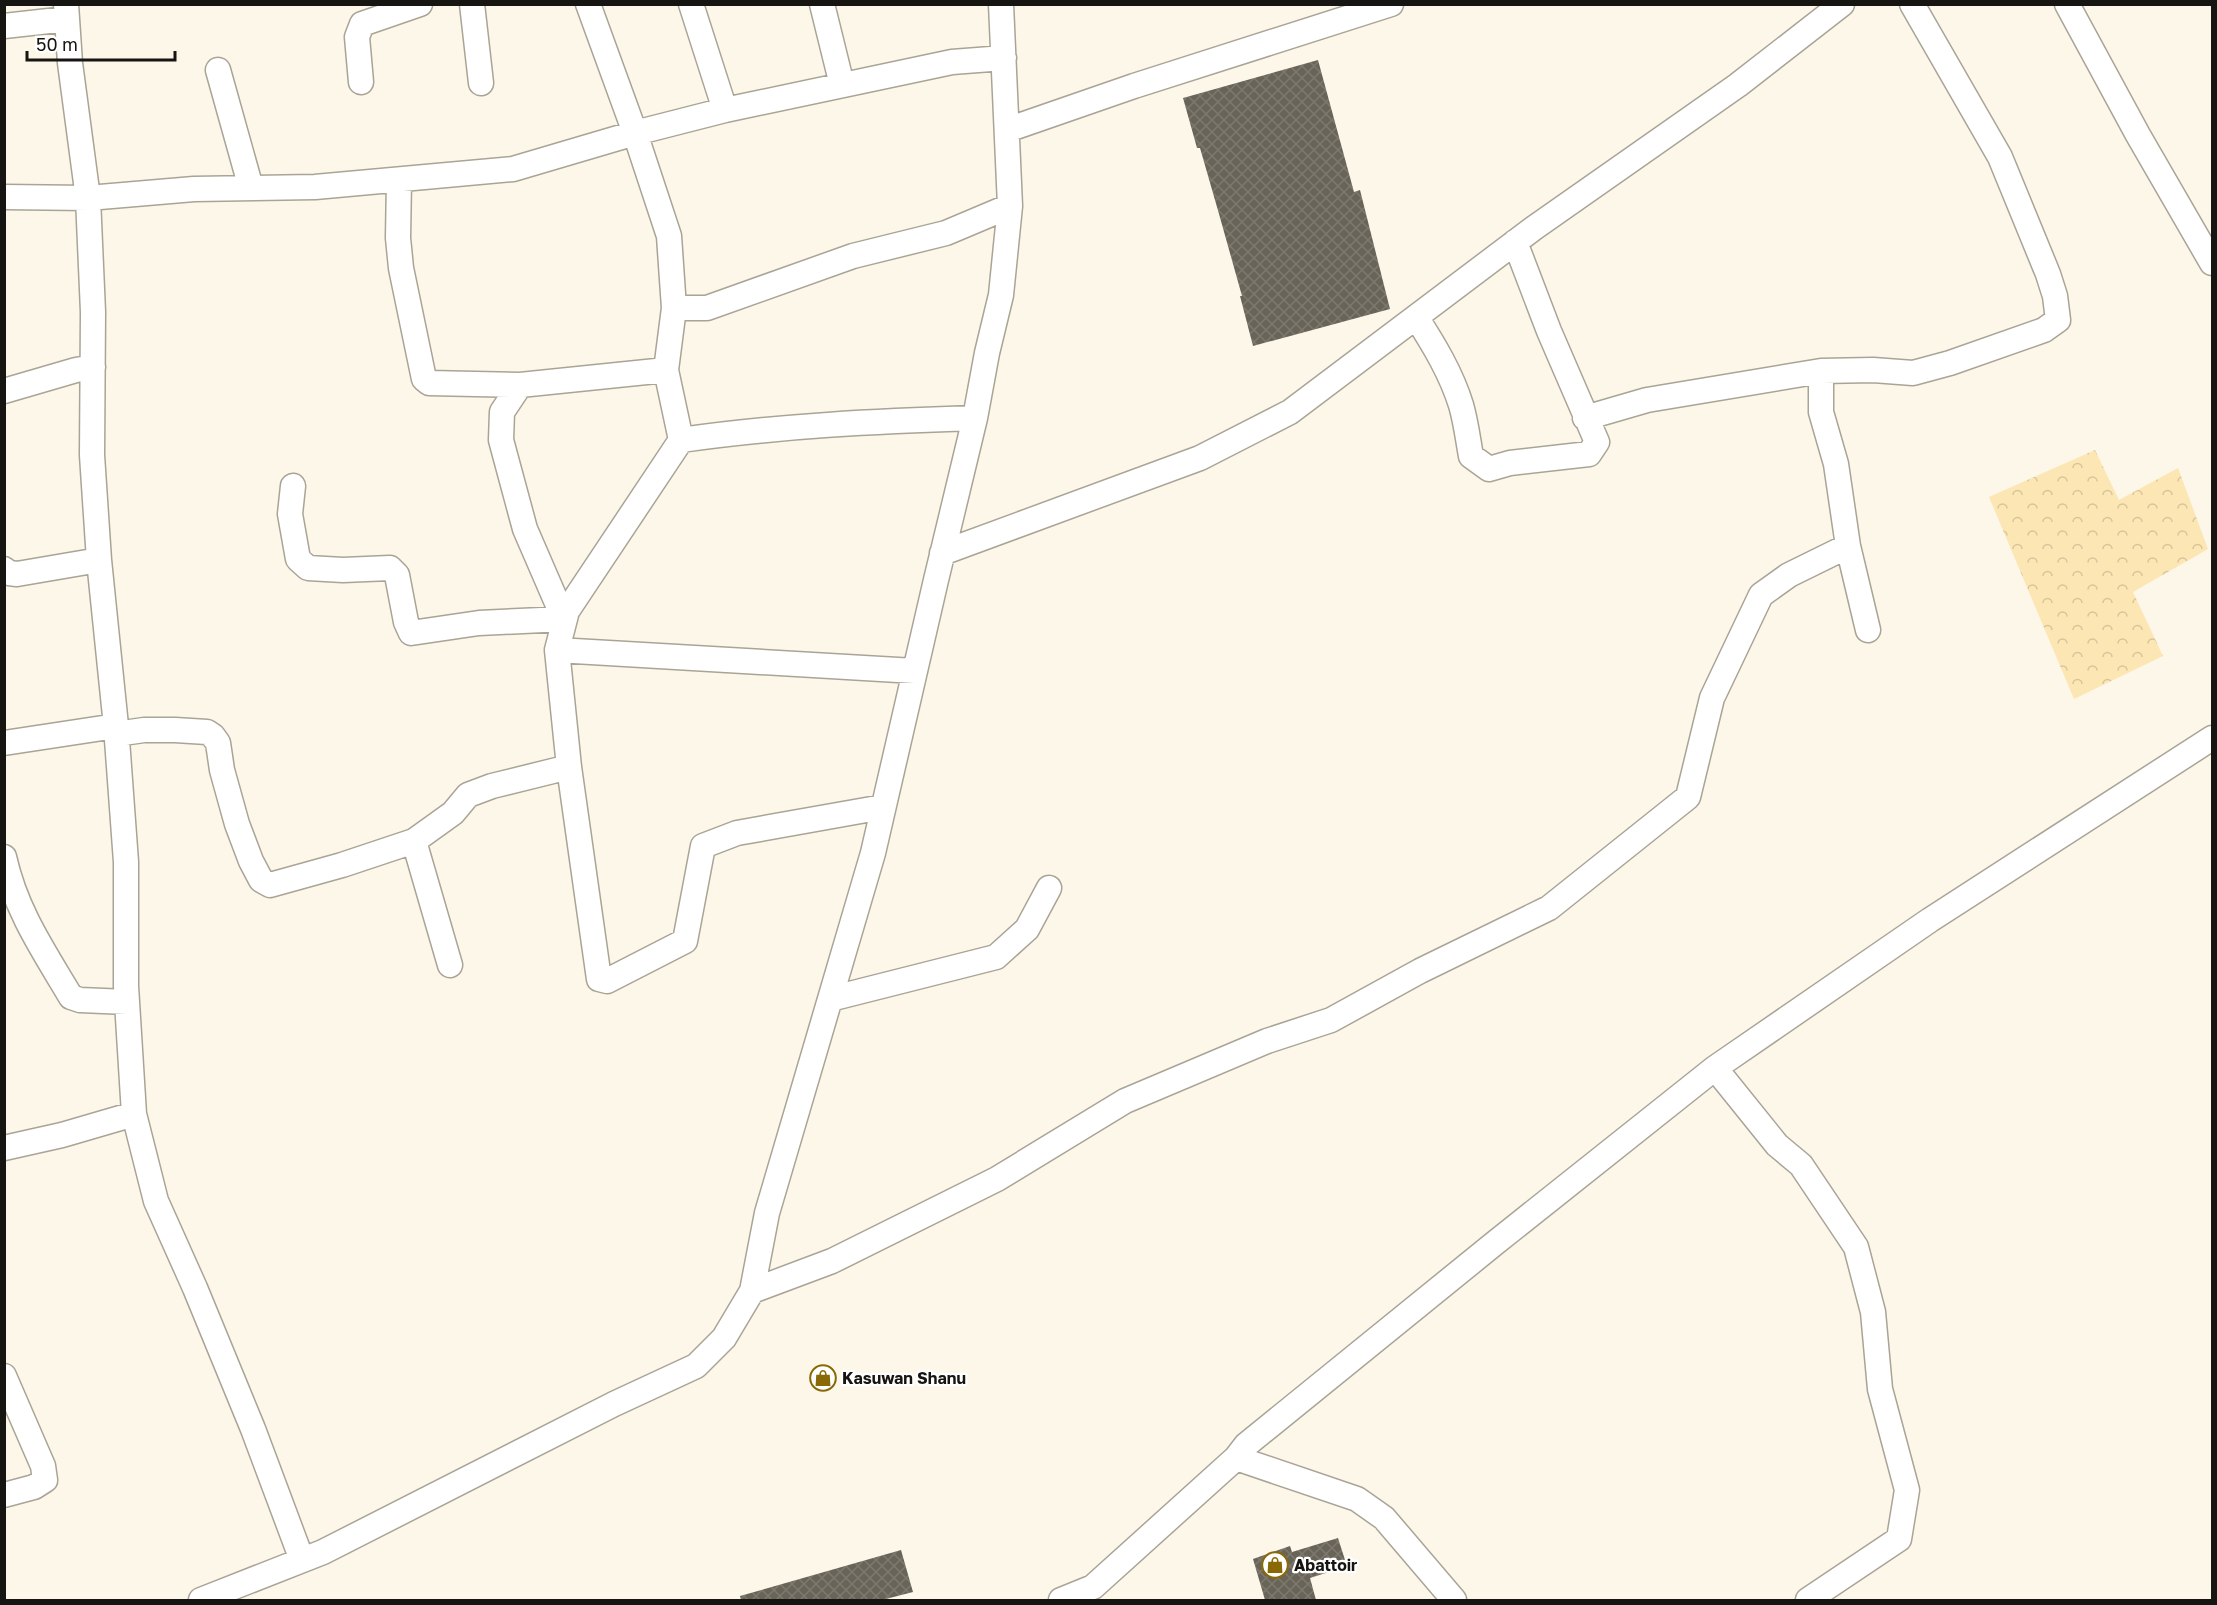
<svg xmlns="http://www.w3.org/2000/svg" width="2217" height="1605" font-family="'Golos Text',sans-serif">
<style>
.park{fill:url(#park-crowns)}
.building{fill:url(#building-cross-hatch)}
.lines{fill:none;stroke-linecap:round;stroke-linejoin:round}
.minor-casing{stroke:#aaa497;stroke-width:27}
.minor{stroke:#fff;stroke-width:24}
.labels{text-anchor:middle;stroke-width:4.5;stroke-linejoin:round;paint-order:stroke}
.poi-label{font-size:16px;font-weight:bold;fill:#171511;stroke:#fff;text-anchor:start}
</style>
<defs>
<pattern id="park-crowns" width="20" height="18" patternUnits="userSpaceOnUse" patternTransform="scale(1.5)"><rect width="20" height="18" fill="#fce6b3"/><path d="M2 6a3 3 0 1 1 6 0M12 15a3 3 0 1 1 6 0" fill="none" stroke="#d7c499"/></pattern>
<pattern id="building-cross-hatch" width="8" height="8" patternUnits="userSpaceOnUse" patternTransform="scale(1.5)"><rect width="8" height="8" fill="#696458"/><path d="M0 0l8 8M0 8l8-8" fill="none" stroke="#7d7970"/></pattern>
</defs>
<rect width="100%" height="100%" fill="#fdf7e9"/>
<!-- park -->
<path class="park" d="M2095,450L2119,500L2178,468L2208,549L2133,592L2163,656L2074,699L1989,497Z"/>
<!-- building -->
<path class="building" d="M1318,60L1354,192L1360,190L1390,309L1253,346L1240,296H1242L1219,214L1200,148H1197L1183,98Z
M1338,1538L1345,1560L1329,1565L1332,1571L1310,1578L1316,1600H1265L1253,1559L1290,1546L1292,1552Z
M901,1550L913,1592L882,1600H741L740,1596Z"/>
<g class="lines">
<!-- minor casing -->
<g class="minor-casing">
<path id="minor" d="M66,4L70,63L88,198L93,312L92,455L99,560L116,726L126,862V986L134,1114L156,1201L195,1288L253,1429L302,1560
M472,4L481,83
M588,4L635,133L669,236L674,308L666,370L681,440L567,611L557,650L569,767L599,979L607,981L685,941L703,846L737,833L883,807
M691,4L725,110
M822,4L842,85
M2067,4L2138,135L2212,263
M4,26L67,19
M218,70L251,188
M361,82L357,37L362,24L420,4
M1007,130L1134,86L1391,4
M399,180L398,238L401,268L424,379L429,383L520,385L666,370
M4,197L88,198L194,189L315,187L513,169L635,133L725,110L952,62L1004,58
M674,308H707L853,256L946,233L1010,206
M1416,317C1434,345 1451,373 1461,405C1466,422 1468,440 1471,456L1489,469L1510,463L1589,454L1597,442L1549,331L1515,242
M1821,371V412L1836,464L1848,546L1868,630
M4,391L76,370L93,367
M1585,418L1647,400L1821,371L1873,370L1913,373L1950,363L2044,330L2058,320L2055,296L2048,274L2000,157L1912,4
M681,440C779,426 877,421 975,418
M293,486L290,514L298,559L308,568L343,570L390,568L397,575L406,622L411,633L479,623L564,619L525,529L501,440L502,412L520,385
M942,553L1200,458L1290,412L1534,228L1738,85L1842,4
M4,569L9,573L17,574L99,560
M557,650L915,671
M116,734L144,730H175L207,732L213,736L218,743L222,770L237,824L251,861L261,880L270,885L342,865L414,841L453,813L468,795L492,786L569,767
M4,743L116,726
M414,841L450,965
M4,857C16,911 43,950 71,997L80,1000L127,1002
M830,999L996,957L1027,929L1049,888
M1715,1068L1777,1145L1801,1165L1856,1247L1873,1312L1880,1389L1907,1490L1899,1539L1808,1600
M4,1148L62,1135L134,1114
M752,1291L832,1261L997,1179L1125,1101L1267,1041L1331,1020L1420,971L1549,908L1688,797L1712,698L1761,595L1789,575L1848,546
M4,1376L43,1466L45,1480L34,1487L4,1495
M1236,1458L1357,1499L1384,1518L1454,1600
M201,1600L323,1552L614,1404L696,1366L724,1338L752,1291L767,1213L873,853L936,580L975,418L987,353L1001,295L1010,206L1001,4
M1061,1600L1093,1587L1236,1458L1246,1445L1495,1243L1715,1068L1930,920L2212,738"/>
</g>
<!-- minor -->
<use href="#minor" class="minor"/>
</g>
<!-- icons -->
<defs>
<g id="shop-ring" transform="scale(1.35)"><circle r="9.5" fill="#fff" stroke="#896906" stroke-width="1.5"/><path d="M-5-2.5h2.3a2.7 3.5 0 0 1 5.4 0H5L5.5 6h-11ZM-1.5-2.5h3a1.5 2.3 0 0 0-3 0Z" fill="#896906"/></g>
</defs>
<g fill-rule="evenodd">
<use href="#shop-ring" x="823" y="1378"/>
<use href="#shop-ring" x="1275" y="1565"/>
</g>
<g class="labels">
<!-- poi labels -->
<g class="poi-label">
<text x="842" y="1384">Kasuwan Shanu</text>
<text x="1294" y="1571">Abattoir</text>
</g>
</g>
<!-- border -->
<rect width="2217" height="1605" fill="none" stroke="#171511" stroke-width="12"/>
<!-- scale -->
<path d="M27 51v9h148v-9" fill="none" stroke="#171511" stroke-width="3"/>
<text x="36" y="51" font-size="18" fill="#171511" stroke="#ffffff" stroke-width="4.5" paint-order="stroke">50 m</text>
</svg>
